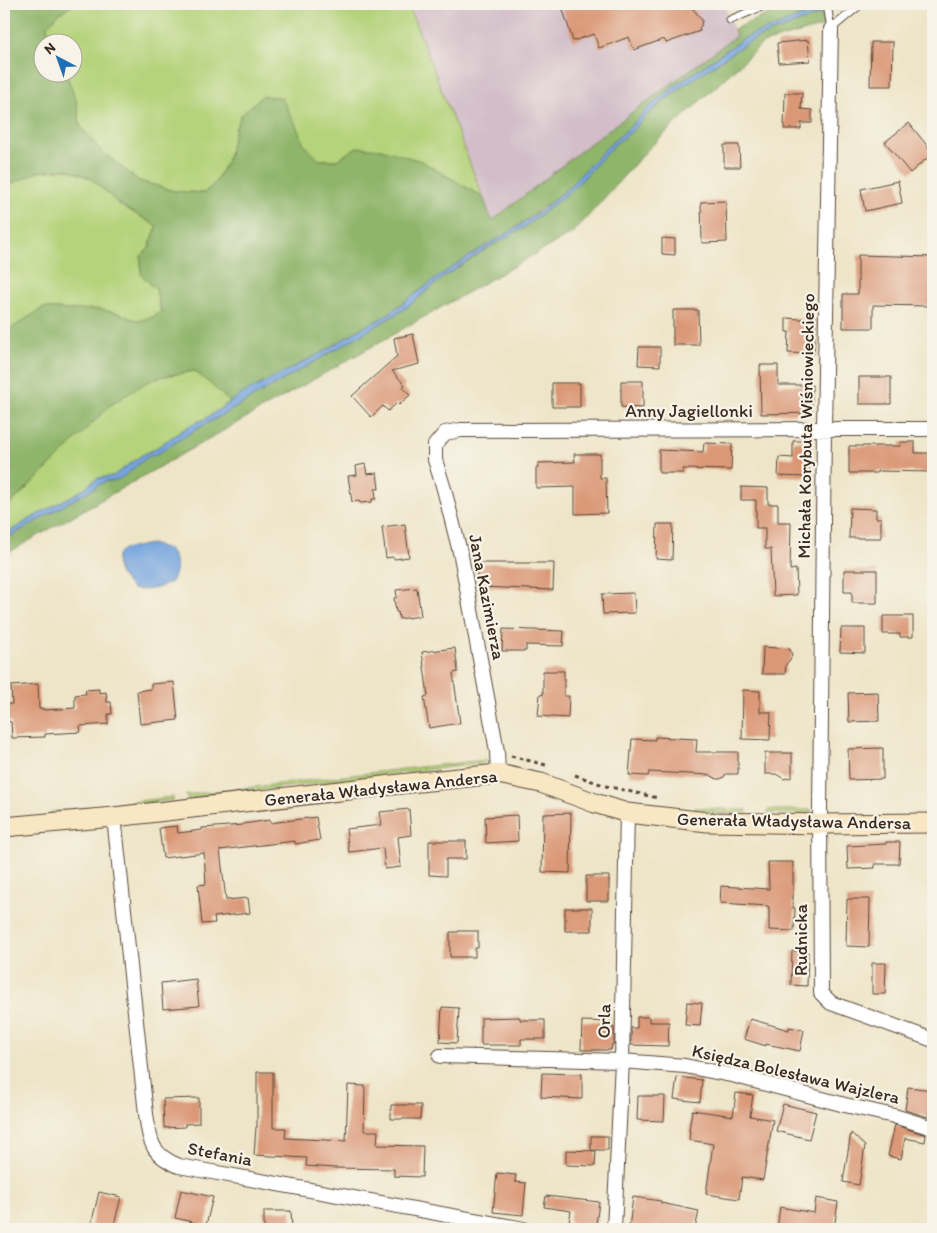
<svg xmlns="http://www.w3.org/2000/svg" width="937" height="1233" font-family="Itim,sans-serif">
<style>
.industrial{fill:#d2bdc8}
.green{fill:#b4d37a;stroke:#787e4c}
.forest{fill:#8fb56a;stroke:#657044}
.water{fill:#75a4de;stroke:#58677e}
.lines{fill:none;stroke-linecap:round;stroke-linejoin:round}
.stream{stroke:#75a4de;stroke-width:5}
.building{fill:#da9877}
.lane-casing{stroke:#564638;stroke-width:9}
.street-casing{stroke:#564638;stroke-width:16}
.secondary-casing{stroke:#564638;stroke-width:21}
.path{stroke:#564638;stroke-width:3;stroke-dasharray:4 4;stroke-linecap:butt}
.lane{stroke:#fff;stroke-width:7}
.street{stroke:#fff;stroke-width:14}
.secondary{stroke:#f9e7c3;stroke-width:19}
.labels{text-anchor:middle;stroke-width:4.5;stroke-linejoin:round;paint-order:stroke}
.street-label{font-size:18px;fill:#3b2a1e;stroke:#f7f3e8}
</style>
<rect width="100%" height="100%" fill="#f7f3e8"/>
<filter id="ink" filterUnits="userSpaceOnUse"><feTurbulence type="fractalNoise" baseFrequency=".02" numOctaves="2"/><feDisplacementMap in="SourceGraphic" scale="10" xChannelSelector="R" yChannelSelector="G"/><feConvolveMatrix kernelMatrix="1 2 1 2 8 2 1 2 1" color-interpolation-filters="sRGB"/></filter>
<filter id="wash" filterUnits="userSpaceOnUse"><feTurbulence type="fractalNoise" baseFrequency=".0096" numOctaves="4" result="noise"/><feDisplacementMap in="SourceGraphic" scale="20" xChannelSelector="R" yChannelSelector="G"/><feGaussianBlur stdDeviation="1.12" result="paint"/><feColorMatrix in="noise" values="0 0 0 0 0 0 0 0 0 0 0 0 0 0 0 0 0 1.4 0 .05"/><feComposite in="paint" operator="in"/></filter>
<g filter="url(#wash)">
<rect width="100%" height="100%" fill="#eee5c8"/>
<!-- industrial -->
<path class="industrial" d="M408,4H724L736,36L592,142L492,221Z"/>
<!-- green -->
<path class="green" d="M75,4H408L483,197L421,161L401,156L357,147L337,160H319L304,145L295,123L235,129L228,158L215,183L204,193L174,191L139,181L102,152L80,126L77,104L68,79L63,73L72,72V42H49L47,26L61,12Z
M67,169L92,179L120,205L157,226L149,248L141,256V273L156,290L161,312L153,317L138,321L118,313L43,308L4,333V187L38,172Z
M195,371L216,389L230,402L205,419L192,424L153,450L142,455L113,477L98,478L79,492L40,513L4,535V510L59,457L109,406L145,383L164,376Z
M486,760L481,764L450,767L188,799L186,795C286,784 386,770 486,760Z
M173,797V800L51,815L50,812Z
M695,808L747,810V813L695,812Z
M768,810H812L811,812L808,814L768,813Z"/>
<!-- forest -->
<path class="forest" d="M4,4H75L61,12L47,26L49,42H42V72L63,73L68,79L77,104L80,126L102,152L139,181L174,191L204,193L215,183L228,158L235,129L241,115L262,96L281,97L295,123L304,144L319,160H337L357,147L381,149L421,161L483,197L492,221L592,142L736,36L734,29L792,4H820L821,8L778,26L756,33L741,40L676,85L649,107L628,129L607,147L566,190L510,232L485,246L448,270L384,317L360,329L323,352L283,373L270,379L230,402L216,389L195,371L164,376L145,383L109,406L59,457L4,510V333L43,308L68,310L99,309L118,313L138,321L153,317L161,312L156,290L141,274V256L149,248L157,226L120,205L92,179L67,169L38,172L4,187Z
M823,13L824,26L763,43L647,150L574,232L4,555V540L106,481L109,482C123,472 141,457 157,454L190,433L233,409L395,315L407,307L445,276L488,248L523,228L542,214L580,182L601,158L614,145L630,133L646,116L683,86L742,46L757,38Z"/>
<!-- water -->
<path class="water" d="M821,8L823,13L757,38L742,46L683,86L664,100L646,116L630,133L614,145L580,182L563,197L523,228L487,248L445,276L407,307L395,315L233,409L190,433L157,454C137,458 126,484 106,481L4,540V535L40,513L79,492L98,478L113,476L142,455L153,450L192,424L205,419L242,394L323,352L360,329L384,317L448,270L485,246L510,232L542,210L566,190L607,147L628,129L649,107L676,85L741,40L756,33L778,26Z
M151,544L169,549C178,564 178,567 171,582C157,589 149,591 132,589L119,573L116,562L117,555L123,549Z"/>
<g class="lines">
<!-- stream -->
<path class="stream" d="M834,8L845,7L849,4"/>
</g>
<g id="blocks">
<!-- building -->
<path class="building" d="M561,4H689L702,20L701,26L699,28L700,31L666,43L664,39L634,50L629,37L599,48L594,34L573,41Z
M808,40L810,61L779,63L777,43Z
M871,42H893L892,86H870Z
M785,93H802L801,109L812,110V123H801V129H784Z
M909,123L933,153L910,173L885,142Z
M724,145H739L740,167H724Z
M898,181L902,203L865,211L861,189Z
M726,201L727,242L702,243L701,202Z
M662,238L675,239V255L662,254Z
M858,255L933,257V274H931L930,306L873,305V328H843V294H858Z
M673,310H698L699,345H673Z
M786,318L816,320L814,354L788,353L789,332H786Z
M413,334L419,364L392,371L405,385L403,387L410,395L399,405L397,403L388,411L383,406L371,417L352,396L397,356L394,338Z
M639,347H660V366L638,365Z
M760,365H778V385H812V413L761,414Z
M859,377H891V404H859Z
M621,381H643V408L621,407Z
M552,383H580V407H552Z
M793,441H804L810,447L809,477L778,476L779,457L793,458Z
M901,442H915V453H933V472L877,471V473H849V446H900Z
M704,443L732,444L731,470L683,469V473H659V450L703,452Z
M574,454H600V478H606L607,513L575,514V487L536,488V468H538V463L575,462Z
M365,464L367,474L377,473L379,489H375L376,499H372V502L360,503L359,501L352,502L348,476L357,475L356,466Z
M741,487L768,488V504H778V522H791L790,570L796,569L797,595L773,596L771,549H765V528H756V500H741Z
M850,508L876,509V518H881V538H849Z
M405,524L409,557L395,559L392,557L386,558L382,527Z
M657,524H673L672,560L656,559Z
M474,563H554L553,590L480,587Z
M844,570H877V603H852V592H844Z
M417,588L421,616L399,619L398,612H396L394,598L397,597L396,590Z
M634,593L635,613L603,614L602,594Z
M883,616H913V637H900V634H883Z
M841,628H865V653L840,652Z
M503,629L564,631L563,646L526,645V651H502Z
M763,647L790,649L792,656L789,661L786,664L785,674H762Z
M455,648L458,672L453,673L460,723L429,728L424,697L428,696L422,652Z
M543,671H564V696H569L568,718L538,716L540,694L543,695Z
M174,682L178,720L140,724L137,691L151,689V684Z
M38,684L39,709H44V710L75,708V695L86,694L85,690L99,689V693L106,692L107,702H111L112,714H108V724L80,726L81,732L45,734V737L12,738L11,722L7,721L6,704H12L11,686Z
M743,690L760,691V712H771L770,740L742,739Z
M878,692L879,721L849,722L848,693Z
M655,737L697,739L696,752H738V774H726L724,777L720,779H717L710,775L649,772L648,776L629,775L632,739L655,740Z
M883,748V779L849,780L848,749Z
M765,753H792V777L784,779L776,774H765Z
M409,809L411,835L398,837L401,867L385,869L383,848L349,852L346,829L382,825L380,812Z
M571,813L570,873L542,872L543,814Z
M517,815L518,841L486,843L485,817Z
M316,817L320,840L295,844V841L220,850L226,900L248,898L250,913L214,917L215,923L202,924L198,885L206,884L204,853L163,858L159,828L177,826L178,833L202,830V828L243,825V824L270,820V823Z
M429,841H466V859H446V876L429,875Z
M886,842H900L899,864H875V868L848,869L847,846L886,844Z
M768,862H793V908H795L794,931L769,930V907L768,908V906L720,903L721,886L769,889Z
M586,876H609V901H586Z
M847,899H870L869,947L846,946Z
M565,908H592V931H565Z
M458,931H478V948H475V957H450V932H458Z
M792,951L808,952L807,986L791,985Z
M872,963H886L885,994H872Z
M196,979L199,1006L163,1009L161,983Z
M687,1002L702,1003L700,1026L685,1025Z
M442,1007L459,1008L457,1043L440,1042Z
M520,1017V1020H545V1039H521V1045H481V1018Z
M637,1017H649V1022H669L668,1046L631,1045V1028H637Z
M750,1019L789,1030V1027L804,1030L800,1051L766,1044V1046L744,1039Z
M582,1021L612,1022V1027L614,1028V1044H612L611,1050H581Z
M257,1072H273V1128H286L285,1138L346,1141L348,1085L365,1086L364,1131H378L377,1145L423,1146L422,1177L394,1176V1169L335,1168L306,1166L307,1158L254,1155L256,1127H257Z
M542,1073L582,1074V1099L541,1097Z
M677,1077L702,1080L700,1102L674,1099Z
M908,1087L932,1090L928,1117L905,1110Z
M736,1093L753,1095L750,1116L773,1120L763,1180L742,1177L739,1199L706,1194L713,1144L689,1140L690,1131H689L692,1110L733,1116Z
M638,1096H665L664,1121L637,1120Z
M199,1098V1123L185,1124V1127L164,1128L163,1099Z
M783,1104L816,1112L809,1139L776,1131Z
M391,1105H421L420,1119H391Z
M895,1125L926,1135L925,1142L905,1138L901,1159L888,1156Z
M851,1133L865,1146L859,1185L843,1182Z
M591,1136H608V1150H591Z
M566,1150L596,1151L595,1166L566,1165Z
M497,1173L516,1175L515,1182L526,1183L523,1215L493,1212Z
M181,1190L213,1197L206,1225L175,1218Z
M99,1192L121,1197L113,1229L91,1225Z
M546,1196L599,1202L596,1225L569,1222L571,1211L544,1207Z
M633,1197L661,1201V1203L699,1211L695,1229H638L629,1228Z
M816,1198L838,1202L834,1229H777L780,1207L814,1213Z
M264,1211H291L292,1229H264Z"/>
</g>
</g>
<g filter="url(#ink)">
<use href="#blocks" fill-opacity="0" stroke="#564638" stroke-width="1"/>
<g class="lines">
<!-- lane casing -->
<g class="lane-casing">
<path id="lane" d="M827,4L831,29
M730,20L768,4
M831,29L861,4"/>
</g>
<!-- street casing -->
<g class="street-casing">
<path id="street" d="M831,29L824,429L820,808L821,993L831,1003L933,1040
M498,774L497,751L461,556L444,489L435,460V445L445,433L461,430L851,429H933
M114,817L146,1114C150,1141 150,1154 179,1166L524,1229
M440,1056L622,1061L685,1066L736,1076L845,1105L894,1116L933,1128
M614,1229L622,1061L627,813"/>
</g>
<!-- secondary casing -->
<g class="secondary-casing">
<path id="secondary" d="M4,827L114,817L409,783L498,774L541,783L595,803L627,813L708,822L820,824L933,823"/>
</g>
<!-- path -->
<path class="path" d="M511,756L546,765
M575,775L606,786L658,798"/>
<!-- lane -->
<use href="#lane" class="lane"/>
<!-- street -->
<use href="#street" class="street"/>
<!-- secondary -->
<use href="#secondary" class="secondary"/>
</g>
</g>
<g class="labels">
<!-- street labels -->
<g class="street-label">
<text x="689" y="417">Anny Jagiellonki</text>
<text transform="translate(806 426) rotate(-89)" y="6">Michała Korybuta Wiśniowieckiego</text>
<text transform="translate(487 597) rotate(79)" y="6">Jana Kazimierza</text>
<text transform="translate(381 788) rotate(-6)" y="6">Generała Władysława Andersa</text>
<text transform="translate(794 821) rotate(1)" y="6">Generała Władysława Andersa</text>
<text transform="translate(801 940) rotate(-90)" y="6">Rudnicka</text>
<text transform="translate(604 1021) rotate(-89)" y="6">Orla</text>
<text transform="translate(796 1074) rotate(13)" y="6">Księdza Bolesława Wajzlera</text>
<text transform="translate(220 1154) rotate(11)" y="6">Stefania</text>
</g>
</g>
<!-- margin -->
<rect width="937" height="1233" fill="none" stroke="#f7f3e8" stroke-width="20"/>
<!-- north arrow -->
<g transform="translate(58 58) rotate(319)"><circle r="24" fill="#f7f3e8" stroke="#aca397"/>
<path d="M0-4L9 19L0 12L-9 19Z" fill="#1f6fb2"/>
<text y="-8" font-size="14" font-weight="bold" text-anchor="middle" fill="#3b2a1e">N</text>
</g>
</svg>
